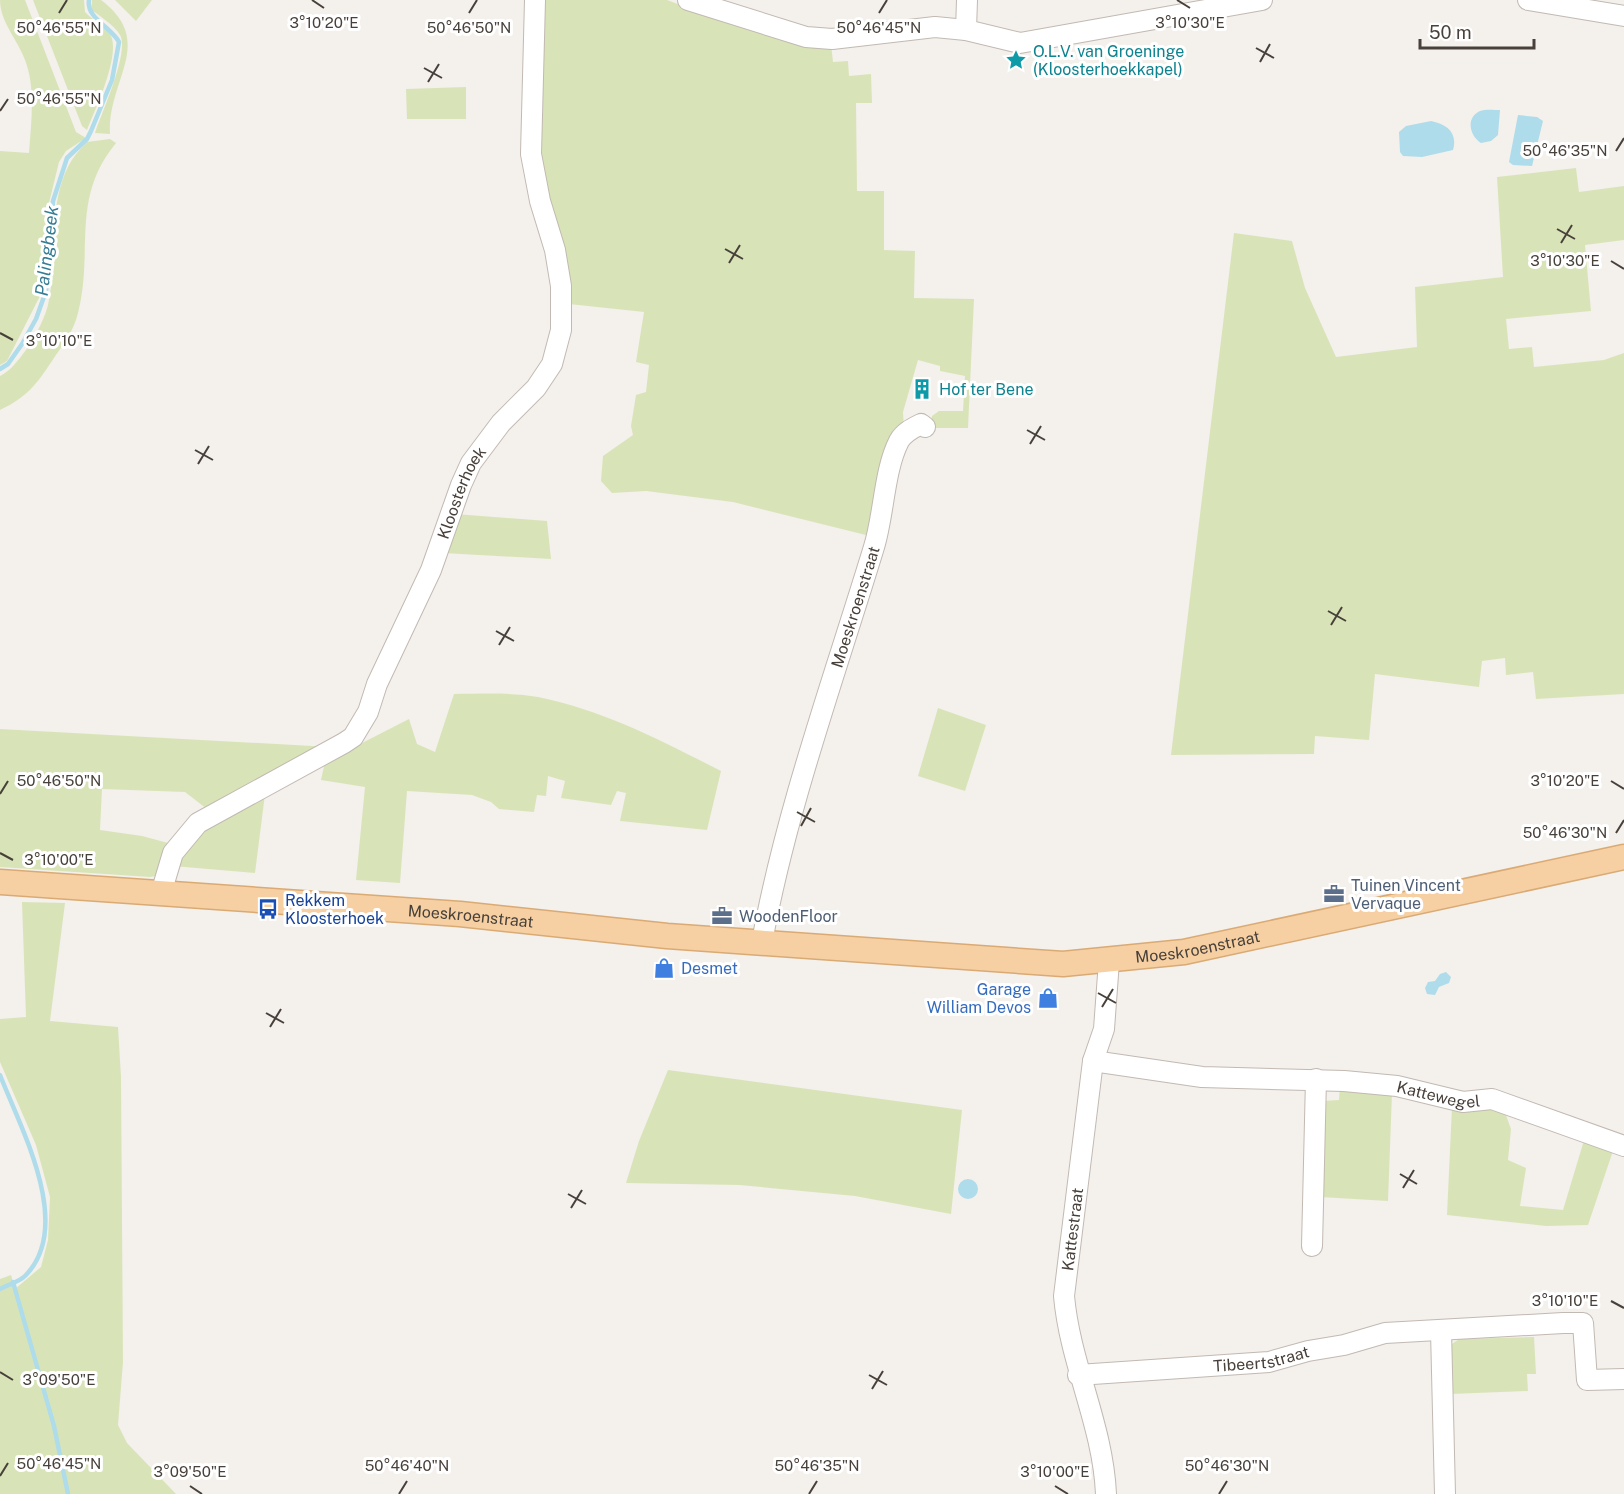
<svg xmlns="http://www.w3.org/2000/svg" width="1624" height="1494" font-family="'Public Sans',sans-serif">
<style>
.green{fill:#d8e4b8}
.water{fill:#aedceb}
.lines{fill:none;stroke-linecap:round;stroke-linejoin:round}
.stream{stroke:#aedceb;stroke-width:4.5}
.minor-casing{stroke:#c2b9b2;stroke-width:22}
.major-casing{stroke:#daaa74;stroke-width:27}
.minor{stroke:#fff;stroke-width:20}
.major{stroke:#f6d0a3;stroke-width:24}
.ticks{fill:none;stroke:#48403a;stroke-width:2}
.labels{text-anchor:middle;stroke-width:6;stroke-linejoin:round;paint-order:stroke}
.culture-label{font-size:16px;fill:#0d838f;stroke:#fff;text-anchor:start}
.street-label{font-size:16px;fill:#48403a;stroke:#fff}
.service-label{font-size:16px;fill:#4e5e75;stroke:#fff;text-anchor:start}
.transit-label{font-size:16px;fill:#164399;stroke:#fff;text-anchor:start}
.shop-label{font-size:16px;fill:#366cbe;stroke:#fff;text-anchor:start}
.water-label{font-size:18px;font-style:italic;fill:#357c94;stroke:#fff}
.ticks-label{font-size:15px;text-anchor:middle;fill:#48403a;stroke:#fff;stroke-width:6;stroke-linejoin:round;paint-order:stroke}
</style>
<rect width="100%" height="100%" fill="#f4f0ec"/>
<!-- green -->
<path class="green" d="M0,0H25L76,132L86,138L66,151L59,162L48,207L41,294L7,361L0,365V151L29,153C31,123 36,88 25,60C18,40 0,22 0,0Z
M33,0H84L85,12C92,20 104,25 110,34C122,53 95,110 87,130L82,126Z
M92,0H101C157,42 107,80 110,134L95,133C101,114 130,51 120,35C115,26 100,16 92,10Z
M115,0H152L136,21Z
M539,0H667L723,21L791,40L831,44L833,62L848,61L849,76L871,74L872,103H856L857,191H884V250L915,251L914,298L974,299L968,428H931L932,416L939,411H963L965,376L940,371V366L918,360L903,412L904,428L874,537L733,502L646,491L612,493L601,481L603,456L633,435L631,426L636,395L646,392L649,365L636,362L644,312L569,304L538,154Z
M466,87V119H407L406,89Z
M110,139L116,143C70,199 94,250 78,313C74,331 62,346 52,361C36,385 27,397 0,410V376C11,371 19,359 26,350C36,335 46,317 49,300C59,247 43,182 87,142Z
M1576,168L1579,192L1624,186V240L1585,245L1591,311L1506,319L1509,349L1532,347L1534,367L1604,360L1624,353V694L1536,699L1533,672L1506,675L1505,658L1482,661L1479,687L1375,674L1369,740L1315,736L1314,754L1171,755L1234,233L1292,241L1305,288L1336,357L1417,347L1415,287L1503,277L1497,177Z
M455,514L547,521L551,559L443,553Z
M454,694C481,694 511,692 538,697C603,710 662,741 721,771L707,830L620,821L626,793L617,791L611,805L561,798L565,781L548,776L546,796L537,795L534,812L499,809L491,802L472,795L407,791L400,883L356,880L365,787L321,780L325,762L409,719L417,744L435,752Z
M938,708L986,725L965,791L918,776Z
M0,729L330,747L207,809L185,792L102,789L100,830L142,836L168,843L156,876L150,877L0,867Z
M265,794L255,873L173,866L193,837Z
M22,902L65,903L50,1021L118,1027L121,1077L123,1362L118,1425L127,1443L176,1494H0V1279L11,1275L15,1289L41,1267L48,1240L50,1197L36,1145L0,1062V1019L26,1017Z
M668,1070L962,1110L951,1214L855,1196L739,1185L626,1183L639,1141Z
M1340,1085L1392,1093L1388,1201L1320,1197L1323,1101L1339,1100Z
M1452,1107H1503L1511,1129L1508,1160L1526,1168L1520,1206L1563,1210L1585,1137L1614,1148L1588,1225L1546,1226L1447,1215Z
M1534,1337L1536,1374H1527L1528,1391L1451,1394L1452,1344L1459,1339Z"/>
<!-- water -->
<path class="water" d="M1500,110L1498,135L1491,141L1481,143C1470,136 1465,118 1480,111C1485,109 1494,110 1500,110Z
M1518,115L1537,117L1543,121L1532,166L1513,165L1509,162Z
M1431,121C1447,124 1458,133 1453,150L1422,157L1403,156L1400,152L1399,132L1406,126Z
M1446,972L1451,977L1449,983L1439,987L1435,995L1427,994L1425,988L1428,982L1435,981L1440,974Z
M958 1189a10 10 0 1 1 20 0a10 10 0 1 1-20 0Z"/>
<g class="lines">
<!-- stream -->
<path class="stream" d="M0,369L8,364L22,344L36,319L46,291L53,201L67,158L87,139L91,131L112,80L119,42C111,27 86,18 89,0
M0,1075C20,1127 75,1226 25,1276C19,1282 7,1285 0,1289
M13,1282L54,1426L68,1494"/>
<!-- minor casing -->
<g class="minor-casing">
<g id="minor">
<path d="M688,0L806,37L832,39L935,27L966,30L1020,43L1262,0"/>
<path d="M1528,0L1624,16"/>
<path d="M966,30L967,0"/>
<path id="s1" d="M161,893L173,853L198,823L344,743L353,737L368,712L377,684L431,570L461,485L471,463L501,423L536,388L552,364L561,330V286L555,250L540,201L531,154L535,0"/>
<path id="s2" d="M762,942C786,810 835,675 874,547C884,515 884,470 899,441C904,432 913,428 921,424L925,427"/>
<path id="s3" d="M1093,1061L1202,1077L1344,1081L1397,1086L1463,1102L1492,1099L1624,1146"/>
<path d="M1312,1246L1316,1079"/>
<path d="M1441,1331L1445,1494"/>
<path id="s4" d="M1078,1375L1269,1362L1308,1351L1344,1345L1385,1333L1563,1323H1583L1587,1380L1624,1379"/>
<path id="s5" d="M1106,1494C1103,1425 1070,1364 1064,1296L1093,1061L1104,1029L1109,961"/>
</g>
</g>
<!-- major casing -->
<g class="major-casing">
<g id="major">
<path id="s6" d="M0,882L460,914L667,936L1063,964L1184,952L1624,857"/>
</g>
</g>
<!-- minor -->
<use href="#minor" class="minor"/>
<!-- major -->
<use href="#major" class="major"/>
</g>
<!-- ticks -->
<path class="ticks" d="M312,0L324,8M1177,0L1190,8M59,13L67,0M469,13L477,0M879,13L887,0M1256,48L1274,58M1260,62L1270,44M424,68L442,78M428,82L439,64M0,111L8,99M1616,151L1624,138M1557,229L1575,239M1561,243L1572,225M725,249L743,259M1611,261L1624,269M729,263L740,245M0,333L13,340M1027,430L1045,440M1030,444L1041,426M195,450L213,460M198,464L209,446M1328,611L1346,621M1331,625L1342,607M496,631L514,641M499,645L510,627M1611,781L1624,789M0,794L8,781M797,812L815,822M801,826L811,808M1616,833L1624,820M0,853L13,860M1098,993L1116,1003M1102,1007L1113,989M266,1013L284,1023M270,1027L281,1009M1400,1174L1417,1184M1403,1188L1414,1170M568,1194L586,1204M571,1208L582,1190M1611,1301L1624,1308M0,1372L13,1380M869,1375L887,1385M872,1389L883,1371M0,1476L8,1463M190,1486L202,1494M1055,1486L1068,1494M399,1494L407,1481M809,1494L817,1481M1219,1494L1227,1481"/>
<!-- icons -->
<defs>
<g id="sight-bare" transform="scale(1.62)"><path d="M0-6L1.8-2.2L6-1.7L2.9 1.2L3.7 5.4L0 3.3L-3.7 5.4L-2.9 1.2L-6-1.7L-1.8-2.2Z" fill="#0f9aa8" stroke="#fff" stroke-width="2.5" paint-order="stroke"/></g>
<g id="building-bare" transform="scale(1.62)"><path d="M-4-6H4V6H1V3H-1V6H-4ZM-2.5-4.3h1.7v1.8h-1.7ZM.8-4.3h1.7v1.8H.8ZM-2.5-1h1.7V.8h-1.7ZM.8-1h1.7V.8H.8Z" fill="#0f9aa8" stroke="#fff" stroke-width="2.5" paint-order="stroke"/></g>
<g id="office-bare" transform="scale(1.62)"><path d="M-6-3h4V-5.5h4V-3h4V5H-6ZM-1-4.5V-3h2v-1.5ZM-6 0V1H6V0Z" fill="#5c6f8a" stroke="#fff" stroke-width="2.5" paint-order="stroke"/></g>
<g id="bus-bare" transform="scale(1.62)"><path d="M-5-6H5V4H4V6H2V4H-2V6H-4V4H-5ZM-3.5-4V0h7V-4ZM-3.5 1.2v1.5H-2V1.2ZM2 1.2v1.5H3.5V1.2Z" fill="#1a4fb4" stroke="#fff" stroke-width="2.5" paint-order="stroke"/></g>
<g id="shop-bare" transform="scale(1.62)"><path d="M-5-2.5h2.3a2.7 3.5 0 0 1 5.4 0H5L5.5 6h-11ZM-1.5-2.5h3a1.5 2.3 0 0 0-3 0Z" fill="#3f7fe0" stroke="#fff" stroke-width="2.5" paint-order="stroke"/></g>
</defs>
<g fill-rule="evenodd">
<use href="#sight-bare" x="1016" y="60"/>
<use href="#building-bare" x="922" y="389"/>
<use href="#office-bare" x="1334" y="894"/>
<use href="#bus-bare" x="268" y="909"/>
<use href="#office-bare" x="722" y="916"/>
<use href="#shop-bare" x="664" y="968"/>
<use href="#shop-bare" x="1048" y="998"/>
</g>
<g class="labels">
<!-- culture labels -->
<g class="culture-label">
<text x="1033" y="57">O.L.V. van Groeninge<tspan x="1033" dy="18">(Kloosterhoekkapel)</tspan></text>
<text x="939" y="395">Hof ter Bene</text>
</g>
<!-- street labels -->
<g class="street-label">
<text dy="6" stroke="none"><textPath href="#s1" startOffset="526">Kloosterhoek</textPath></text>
<text dy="6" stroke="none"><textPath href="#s2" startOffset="348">Moeskroenstraat</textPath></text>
<text dy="6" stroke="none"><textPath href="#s6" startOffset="472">Moeskroenstraat</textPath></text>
<text dy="6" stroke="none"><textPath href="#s6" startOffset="1202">Moeskroenstraat</textPath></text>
<text dy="6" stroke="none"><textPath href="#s3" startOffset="348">Kattewegel</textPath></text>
<text dy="6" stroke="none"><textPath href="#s5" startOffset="270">Kattestraat</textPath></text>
<text dy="6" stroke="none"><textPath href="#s4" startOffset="184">Tibeertstraat</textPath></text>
</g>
<!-- service labels -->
<g class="service-label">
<text x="1351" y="891">Tuinen Vincent<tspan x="1351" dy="18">Vervaque</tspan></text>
<text x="739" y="922">WoodenFloor</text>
</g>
<!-- transit labels -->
<g class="transit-label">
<text x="285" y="906">Rekkem<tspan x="285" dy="18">Kloosterhoek</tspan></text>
</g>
<!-- shop labels -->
<g class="shop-label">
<text x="681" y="974">Desmet</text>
<text x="1031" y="995" text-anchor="end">Garage<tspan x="1031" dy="18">William Devos</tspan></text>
</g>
<!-- water labels -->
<g class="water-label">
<text transform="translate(47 251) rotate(-83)" y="6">Palingbeek</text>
</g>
</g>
<g class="ticks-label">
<text x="324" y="28">3°10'20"E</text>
<text x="1190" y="28">3°10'30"E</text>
<text x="59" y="33">50°46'55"N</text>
<text x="469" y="33">50°46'50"N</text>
<text x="879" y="33">50°46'45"N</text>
<text x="59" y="104">50°46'55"N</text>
<text x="1565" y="156">50°46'35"N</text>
<text x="1565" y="266">3°10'30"E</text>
<text x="59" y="346">3°10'10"E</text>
<text x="1565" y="786">3°10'20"E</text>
<text x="59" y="786">50°46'50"N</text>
<text x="1565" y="838">50°46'30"N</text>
<text x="59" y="865">3°10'00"E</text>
<text x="1565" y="1306">3°10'10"E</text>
<text x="59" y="1385">3°09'50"E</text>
<text x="59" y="1469">50°46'45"N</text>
<text x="407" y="1471">50°46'40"N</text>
<text x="817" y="1471">50°46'35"N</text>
<text x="1227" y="1471">50°46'30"N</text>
<text x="190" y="1477">3°09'50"E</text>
<text x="1055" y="1477">3°10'00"E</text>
</g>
<!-- scale -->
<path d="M1420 39v9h114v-9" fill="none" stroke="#48403a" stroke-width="3"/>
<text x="1429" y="39" font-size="18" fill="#48403a" stroke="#ffffff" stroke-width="4.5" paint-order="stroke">50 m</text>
</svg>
